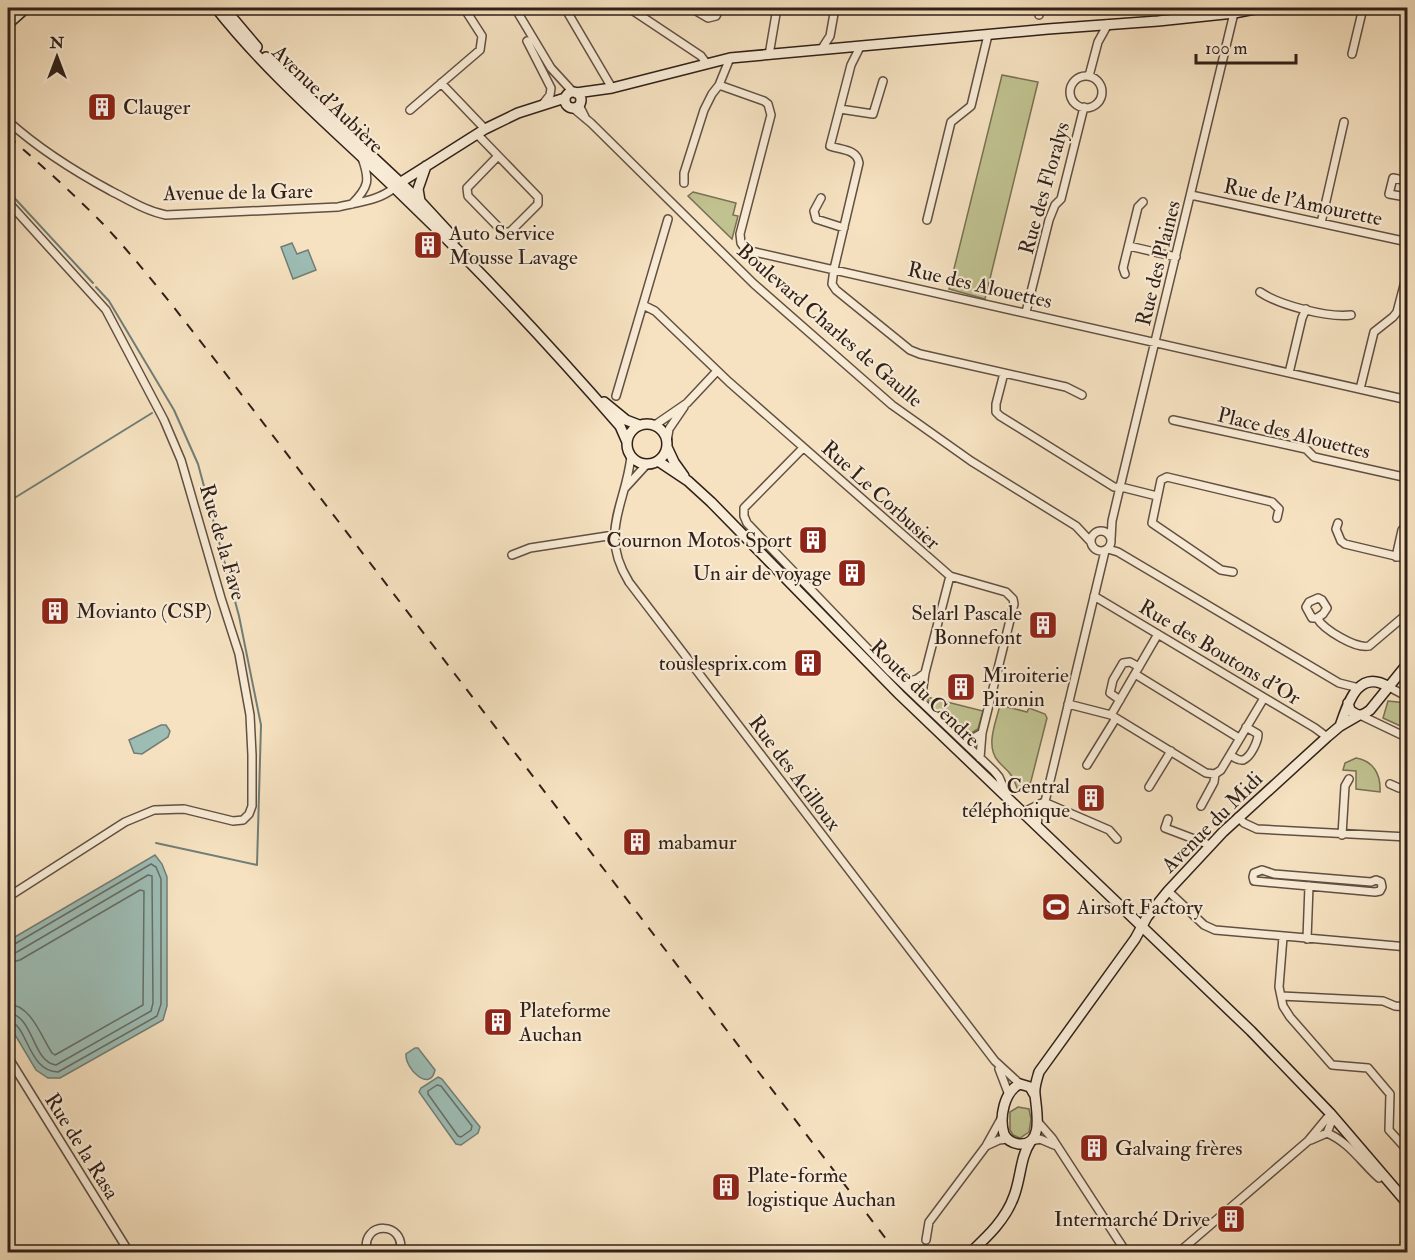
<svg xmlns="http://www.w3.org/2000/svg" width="1415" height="1260" font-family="'IM FELL Double Pica',serif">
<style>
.green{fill:#c0c290;stroke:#787154;stroke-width:1.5}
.water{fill:#9dbdb5;stroke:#717e77;stroke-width:1.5}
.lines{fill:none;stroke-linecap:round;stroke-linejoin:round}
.shore{stroke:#666e67;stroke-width:1.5}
.stream{stroke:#717e77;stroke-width:2}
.street-casing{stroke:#625043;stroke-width:10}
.secondary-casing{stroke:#302019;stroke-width:12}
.street{stroke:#f9ecd7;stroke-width:7}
.secondary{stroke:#f9ecd7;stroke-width:9}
.rail{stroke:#302019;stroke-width:2;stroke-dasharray:10 10;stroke-linecap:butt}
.labels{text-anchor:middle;stroke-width:4.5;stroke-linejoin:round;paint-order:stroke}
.street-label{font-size:21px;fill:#302019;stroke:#f9ecd7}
.poi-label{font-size:21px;fill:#302019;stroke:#f9ecd7;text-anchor:start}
</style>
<rect width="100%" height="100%" fill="#f6e2c1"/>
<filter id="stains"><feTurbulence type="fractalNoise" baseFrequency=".00333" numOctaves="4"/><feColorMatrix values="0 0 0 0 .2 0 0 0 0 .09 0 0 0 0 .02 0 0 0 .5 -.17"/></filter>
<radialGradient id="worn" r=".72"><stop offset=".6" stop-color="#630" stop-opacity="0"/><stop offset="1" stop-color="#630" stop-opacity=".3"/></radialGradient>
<!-- green -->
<path class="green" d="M1002,75L1038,82L985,299L949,289Z
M693,192L736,203L733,215L738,216L732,239L688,196Z
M927,697L983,711L978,729L970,734C958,734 930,708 927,697Z
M1388,701L1407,703V729L1383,718Z
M1000,705L1027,712L1029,708L1045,714L1047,718L1031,781L1028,788L1023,792H1019C1016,787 1015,780 1011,775C1007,769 1002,766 998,761C985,746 996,722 1000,705Z
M1356,758C1374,761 1381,775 1380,792L1356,789V771L1343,770L1345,763Z
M1018,1107L1029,1109L1031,1119L1029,1132L1020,1138L1013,1135L1010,1130V1112Z"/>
<!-- water -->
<path class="water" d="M292,243L297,254L308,250L316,270L293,279L281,247Z
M161,725H166L170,731L168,737L142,754L134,753L129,740Z
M155,855L162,864L167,877V1006L163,1020L60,1078H48L36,1070L8,1023V941Z
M415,1048H418L435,1070C430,1093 405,1069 406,1054Z
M438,1077L442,1079L480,1127L478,1133L461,1145L456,1144L419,1092L421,1088Z"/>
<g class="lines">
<!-- shore -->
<path class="shore" d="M8,946L13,945L151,864L156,867L161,879V1004L157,1016L58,1072C27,1071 28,1023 8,1021
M8,954L17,952L148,875L152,876L153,1003L151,1011L56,1065C32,1062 34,1015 8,1013
M8,963L20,960L140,890L144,891L143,1005L55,1055L52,1053C41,1036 31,1005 8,1004
M437,1085L441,1086L472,1126L471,1130L461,1137L458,1136L428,1094V1091Z"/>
<!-- stream -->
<path class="stream" d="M8,191L93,283
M96,287L109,301L174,410L198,464L239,616L261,725L257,865L156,843
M8,502L152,413"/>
<!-- street casing -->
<g class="street-casing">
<path id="street" d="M515,8L551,68L573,92
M565,8L612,88
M629,8L701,56L707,64
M691,8L708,18L716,16L720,8
M1039,15V8
M527,41L551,88L550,95L543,104
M860,47L851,65L830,146C841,150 857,149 859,163L834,269L832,284L836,290L910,350L920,354L1066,387L1082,395
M821,50L830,36L835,8
M1352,54L1363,8
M769,55L777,8
M1089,76L1098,42L1108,24
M1070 92a16 16 0 1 1 32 0a16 16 0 1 1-32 0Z
M441,83L485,129
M719,85L764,101L768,104L771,115L740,234L741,243L746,250L1408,400
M579,105L586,119
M573,108L591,123L754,284L892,405L971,461L1076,526L1091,542
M840,109L873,114L883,81
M410,110L480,50L482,36L464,8
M8,121C39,149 74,171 111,191C129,200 146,211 166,215L338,207C358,202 378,201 394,188
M477,134L538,197V204L510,232H503L468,196L467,188L498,156
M1408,181L1393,178L1389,194L1406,197L1408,191
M684,183V173L704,110L712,94L719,85L730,58
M1191,195L1408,242
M821,198L814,211L816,219L844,228
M8,202L106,310L164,420L181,460L221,598L239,654L250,715L252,755V806L249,814L243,820L233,821L184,809L154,810L125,822L8,897
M352,204C369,187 370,180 362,158
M927,220L951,122L971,106L988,35
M1321,223L1344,122
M1129,246L1176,257
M1125,274L1123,268L1138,207L1143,202
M1260,292C1279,305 1328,318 1351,315
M643,305L655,311L729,382L950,576L925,673L921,701
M1026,312L1049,220L1055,205L1061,199L1084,107
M1004,373L996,404V412L1000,416L1114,487L1125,488L1157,496
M1289,373L1302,318L1306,309
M1360,389L1374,332L1393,317L1397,312L1408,270
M616,396L668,219
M1173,420L1306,449L1314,457L1408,478
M655,425L687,403L717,371
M667,442L669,429L684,407
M803,448L744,508V516L747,523L890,672L994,771L999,777L1008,798
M631,456C626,505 598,532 629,582L995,1061L1020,1084
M625,488L647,464
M1338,523L1336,529L1341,541L1345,544L1408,559
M1091 541a10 10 0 1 1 20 0a10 10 0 1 1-20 0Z
M1111,539L1112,521L1120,487L1234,13
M1108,549L1118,552L1339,683L1359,688
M512,555L530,548L614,535
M1396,557L1402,530L1408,524
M1233,572L1221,570L1152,523L1161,480L1167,477L1272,502L1279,509L1277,518
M950,576L1006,592L1013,599L1014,604L982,733L980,758
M1094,596L1315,728L1327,737
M1317,618L1323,614L1327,608L1322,600L1318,598L1309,602L1306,607L1312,618H1317C1324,630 1356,649 1369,646L1408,613
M1135,674L1239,738
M902,683L917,679L925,673
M1389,687L1408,697
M1120,700L1110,693L1113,680L1123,663L1130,662L1139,667
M1068,704L1111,715L1206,773L1215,774L1221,770L1264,698
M1111,715L1158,634
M1362,716L1408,738
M963,741L975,737L982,733
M1230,755C1234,757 1238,761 1243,760C1251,757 1258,741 1258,734L1246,727
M1087,765L1116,718
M1390,784L1399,788H1408
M1149,787L1171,751
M1044,802L1109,830L1117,839
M1201,806L1214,782L1215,774
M1022,813L1044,802
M1238,817L1244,823L1257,829L1408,837
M1168,819L1165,828L1210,845
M1037,826L1038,817L1043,810L1105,551
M1342,835L1345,786L1349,779
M1262,870L1274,874L1371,882L1376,880L1381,882L1382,887L1380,891L1375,892L1254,881L1253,877L1254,873Z
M1168,891L1204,925L1215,930L1408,947
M1283,937L1279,987L1283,1006L1290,1017L1332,1065L1368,1068L1390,1094L1389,1130L1408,1151
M1307,939L1309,886
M1281,996L1383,1001L1395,1006L1408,1007
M8,1057L129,1252
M999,1069L1009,1095
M1038,1122L1052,1138L1126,1252
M1327,1133C1349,1142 1362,1163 1379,1178
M1311,1140L1327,1133L1331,1123L1330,1115
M1031,1141L1040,1139L1054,1145
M986,1146L1001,1119
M926,1240L929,1222L986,1146L999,1140L1008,1139
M367,1252C360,1220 407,1221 400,1252
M1179,1252L1308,1141L1327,1118L1335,1119"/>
</g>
<!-- secondary casing -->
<g class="secondary-casing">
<path id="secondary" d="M216,8C272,79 343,137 408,201C482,272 552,348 620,426L627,442
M224,8L257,47
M8,24L26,8
M266,57L420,201L455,239
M565 100a8 8 0 1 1 16 0a8 8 0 1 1-16 0Z
M576,93L612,88L730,58L1048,29L1158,21L1234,13L1260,8
M398,184L485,129L518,113L565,98
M420,201L418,189L426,166
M604,402L626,420L639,425
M627 444a20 20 0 1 1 40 0a20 20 0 1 1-40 0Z
M667,447L674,462L684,476
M658,461L688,481L711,502L900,695L1251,1031L1330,1113L1408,1204
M1348,703L1350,710C1358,717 1362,716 1370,710L1408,663
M1340,726C1348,703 1358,668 1389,687
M1034,1094L1030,1087L1020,1084C1004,1091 999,1118 1004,1134C1007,1140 1012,1143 1019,1144C1045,1146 1036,1109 1035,1094C1034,1087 1037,1079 1039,1072L1135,939L1147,917L1168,891L1223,832L1327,737L1340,726L1359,715
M971,1252C988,1236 1006,1219 1014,1196C1021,1178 1020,1157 1031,1141"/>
</g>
<!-- street -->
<use href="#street" class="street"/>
<!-- secondary -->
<use href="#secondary" class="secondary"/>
<!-- rail -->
<path class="rail" d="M8,136C41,165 74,194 105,226C146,270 182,318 219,365L896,1252"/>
</g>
<!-- icons -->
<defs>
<g id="building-square" transform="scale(1.5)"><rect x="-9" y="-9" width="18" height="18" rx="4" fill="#8f2418" stroke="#f9ecd7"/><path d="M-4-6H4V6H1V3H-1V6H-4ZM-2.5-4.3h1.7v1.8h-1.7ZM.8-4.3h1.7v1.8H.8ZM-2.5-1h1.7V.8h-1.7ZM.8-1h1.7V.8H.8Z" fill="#fff"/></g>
<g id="stadium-square" transform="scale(1.5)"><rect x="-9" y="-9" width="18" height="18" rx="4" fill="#8f2418" stroke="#f9ecd7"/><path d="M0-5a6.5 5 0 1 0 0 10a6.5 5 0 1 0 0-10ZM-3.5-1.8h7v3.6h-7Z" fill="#fff"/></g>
</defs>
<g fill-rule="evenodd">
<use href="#building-square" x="102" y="107"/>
<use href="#building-square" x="428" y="245"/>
<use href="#building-square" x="813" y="540"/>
<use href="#building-square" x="852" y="573"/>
<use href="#building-square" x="55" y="611"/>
<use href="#building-square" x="1043" y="625"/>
<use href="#building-square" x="808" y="663"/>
<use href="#building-square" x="961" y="687"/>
<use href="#building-square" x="1091" y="798"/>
<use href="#building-square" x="637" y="842"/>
<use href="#stadium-square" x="1056" y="907"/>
<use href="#building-square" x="498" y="1022"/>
<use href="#building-square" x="1094" y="1148"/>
<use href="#building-square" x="726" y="1187"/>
<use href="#building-square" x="1231" y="1219"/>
</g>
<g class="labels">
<!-- street labels -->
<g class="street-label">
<text transform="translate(328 99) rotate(44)" y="7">Avenue d'Aubière</text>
<text transform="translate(1044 188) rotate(-74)" y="7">Rue des Floralys</text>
<text transform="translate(238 192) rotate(-1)" y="7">Avenue de la Gare</text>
<text transform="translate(1303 202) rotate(12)" y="7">Rue de l'Amourette</text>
<text transform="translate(1158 263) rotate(-76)" y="7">Rue des Plaines</text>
<text transform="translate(980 285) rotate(13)" y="7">Rue des Alouettes</text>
<text transform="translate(830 325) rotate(41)" y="7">Boulevard Charles de Gaulle</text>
<text transform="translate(1294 433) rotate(14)" y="7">Place des Alouettes</text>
<text transform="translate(881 495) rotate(42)" y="7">Rue Le Corbusier</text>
<text transform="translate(223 542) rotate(74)" y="7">Rue de la Fave</text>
<text transform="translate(1220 652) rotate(31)" y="7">Rue des Boutons d'Or</text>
<text transform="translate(925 693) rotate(44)" y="7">Route du Cendre</text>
<text transform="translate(795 773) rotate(53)" y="7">Rue des Acilloux</text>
<text transform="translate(1212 822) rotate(-45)" y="7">Avenue du Midi</text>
<text transform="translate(82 1146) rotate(58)" y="7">Rue de la Rasa</text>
</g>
<!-- poi labels -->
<g class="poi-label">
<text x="123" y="114">Clauger</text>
<text x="449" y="240">Auto Service<tspan x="449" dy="24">Mousse Lavage</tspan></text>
<text x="792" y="547" text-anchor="end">Cournon Motos Sport</text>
<text x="831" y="580" text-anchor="end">Un air de voyage</text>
<text x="76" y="618">Movianto (CSP)</text>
<text x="1022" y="620" text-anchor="end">Selarl Pascale<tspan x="1022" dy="24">Bonnefont</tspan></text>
<text x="787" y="670" text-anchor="end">touslesprix.com</text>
<text x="982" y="682">Miroiterie<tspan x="982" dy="24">Pironin</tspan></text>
<text x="1070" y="793" text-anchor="end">Central<tspan x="1070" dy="24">téléphonique</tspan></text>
<text x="658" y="849">mabamur</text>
<text x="1077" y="914">Airsoft Factory</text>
<text x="519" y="1017">Plateforme<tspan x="519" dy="24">Auchan</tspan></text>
<text x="1115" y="1155">Galvaing frères</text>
<text x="747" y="1182">Plate-forme<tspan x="747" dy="24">logistique Auchan</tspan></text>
<text x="1210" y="1226" text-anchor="end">Intermarché Drive</text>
</g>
</g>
<!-- margin -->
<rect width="1415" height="1260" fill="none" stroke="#f6e2c1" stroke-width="30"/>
<rect x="9" y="9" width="1397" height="1242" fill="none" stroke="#302019" stroke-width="3"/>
<rect x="15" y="15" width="1385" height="1230" fill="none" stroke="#302019" stroke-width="1.5"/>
<!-- north arrow -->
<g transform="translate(57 57)" stroke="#f9ecd7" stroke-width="4.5" paint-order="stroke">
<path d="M0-4.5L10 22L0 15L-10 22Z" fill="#302019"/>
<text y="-9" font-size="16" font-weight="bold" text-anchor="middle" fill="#302019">N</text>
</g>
<!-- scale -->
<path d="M1196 54v9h100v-9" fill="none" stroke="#302019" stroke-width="3"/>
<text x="1205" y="54" font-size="18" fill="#302019" stroke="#f9ecd7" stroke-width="4.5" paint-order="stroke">100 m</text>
<rect width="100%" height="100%" filter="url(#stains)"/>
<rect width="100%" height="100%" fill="url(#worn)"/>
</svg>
